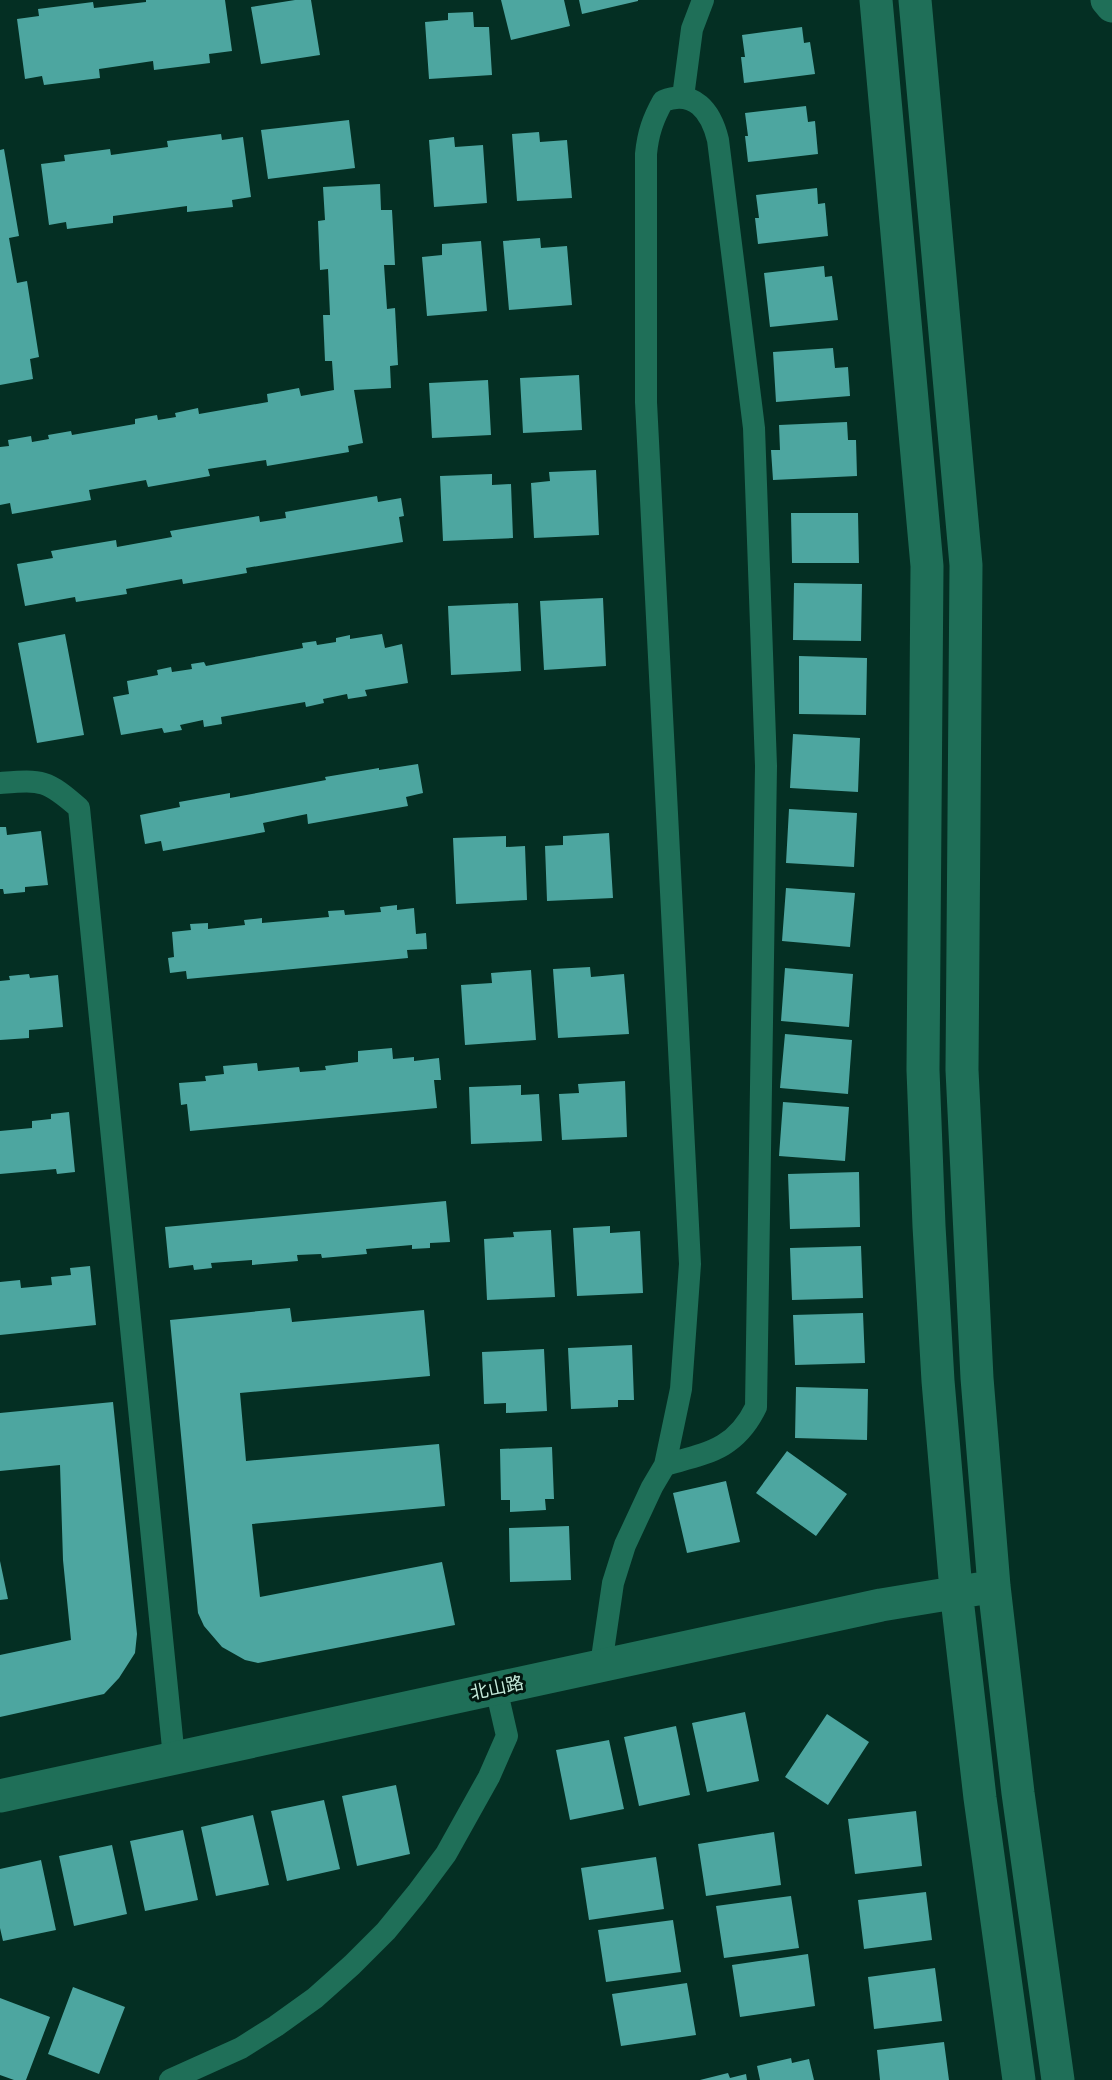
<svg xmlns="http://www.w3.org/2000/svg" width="1112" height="2080" font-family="'Sofia Sans Condensed','Noto Sans SC',sans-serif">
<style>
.building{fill:#4da6a0}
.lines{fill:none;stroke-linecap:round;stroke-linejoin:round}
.lane{stroke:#1f6f58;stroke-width:22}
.street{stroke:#1f6f58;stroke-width:33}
.secondary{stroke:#1f6f58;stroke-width:33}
.labels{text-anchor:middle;stroke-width:6;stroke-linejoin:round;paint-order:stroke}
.street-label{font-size:18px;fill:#c3e8d9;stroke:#00150e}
</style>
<rect width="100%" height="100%" fill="#042f23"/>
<!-- building -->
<path class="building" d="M146,0H225L232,51L209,54L210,63L154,70L153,61L99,69L100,78L44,85L42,76L25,79L17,19L39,16L38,9L93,2L94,8L146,2Z
M295,0H311L320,55L261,64L251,7Z
M501,0H564L570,26L511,40Z
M579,0H638V1L582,14Z
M473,12L474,27H489L492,75L429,79L425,22L448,20V13Z
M802,27L804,43L810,42L815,74L744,83L741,57H745L742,35Z
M806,106L808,122L815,121L818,154L748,162L745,136H748L745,113Z
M349,120L355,168L268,179L261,130Z
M539,132L540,142L567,140L572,198L517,201L512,134Z
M221,134L222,140L243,137L251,197L232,200L233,207L187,212V206L113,216V223L67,229L66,222L49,225L41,164L65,161L64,155L110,149L111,155L168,147L167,141Z
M454,137L455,147L483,145L487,203L434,207L429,140Z
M4,149L19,236L9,238L17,283L27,281L39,357L30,359L33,379L0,385V150Z
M380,184L381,210H392L395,265H384L387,309L395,308L398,365L390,366L391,388L354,390L363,443L348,446L349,452L267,466L266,460L208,469L210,476L148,487L146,480L89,490L91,500L12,514L10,503L0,505V447L9,446L8,440L31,436L32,442L49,439L48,435L71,431L72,435L135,424V419L157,415L158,420L176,417L175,413L198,408L199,414L268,402L267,394L299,388L301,396L334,390L332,361H325L323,315H330L328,269L320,270L318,221L325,220L323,187Z
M817,188L818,204L825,203L828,236L758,244L755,218H759L756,195Z
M540,238L541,248L567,246L572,305L509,310L503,241Z
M481,241L487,311L427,316L422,257L442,255V244Z
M824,266L825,277L832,276L838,320L770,327L764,273Z
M833,348L835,368L848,367L850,396L776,402L773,352Z
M579,375L582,430L523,433L520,378Z
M488,380L491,435L432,438L429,383Z
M847,422L848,440H856L857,476L773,480L771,450H780L779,425Z
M596,470L599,535L534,538L531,483L550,481L549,472Z
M492,474V485L511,484L513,538L443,541L440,476Z
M377,496L378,502L401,498L404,516L399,517L403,542L246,568L247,573L183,584L182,579L126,589L127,594L76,602L75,597L25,606L17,564L53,558L51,551L116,540L117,547L172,537L170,531L259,516L260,522L286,518L285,512Z
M791,513H858L859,563H792Z
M794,583L862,584L861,641L793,640Z
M603,598L606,666L544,670L540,601Z
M518,603L521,671L451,675L448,606Z
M65,634L84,735L37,743L18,643Z
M382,634L385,648L402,644L408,683L365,690L367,696L348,699L347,694L323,699L324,703L306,707L305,702L221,717L222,724L204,727L203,720L180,725L182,730L164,733L162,728L121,735L113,697L129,694L127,681L158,675L157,670L171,667L172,672L192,669L191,664L204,662L206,666L303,648L302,643L316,641L317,645L336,642V638L350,635V639Z
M799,656L867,658L866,715L799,714Z
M793,734L860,738L858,792L790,788Z
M418,764L423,793L406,797L408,806L308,824L307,814L263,823L265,832L163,851L161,841L145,844L140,815L180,807L179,802L230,793V798L326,780L325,777L379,768V770Z
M789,809L857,813L854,867L786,863Z
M0,827H6L7,835L41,831L48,885L25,887V892L4,894L3,889H0Z
M609,833L613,898L547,901L545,846L563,845V836Z
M506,836V847L525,846L527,900L456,904L453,838Z
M786,888L855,893L850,947L782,941Z
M397,905V910L414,908L416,934L426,933L427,949L407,950L408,958L187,979L186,971L170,973L168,958L174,957L172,932L191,930L190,924L208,923V929L245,925L244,920L262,918V923L329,917L328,911L344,910L345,915L381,912L380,907Z
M590,967L591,977L624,974L629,1034L558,1038L553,969Z
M785,968L853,974L849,1027L781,1021Z
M531,970L536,1040L465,1045L461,985L492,983L491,973Z
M29,974L30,978L58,975L63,1027L29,1030V1038L0,1040V981L10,980L9,976Z
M785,1034L852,1040L848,1094L780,1088Z
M392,1048L393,1059L414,1057V1061L439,1058L441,1080H434L437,1108L190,1131L187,1104L181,1105L179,1083L206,1081L205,1076L224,1074L223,1066L257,1063L258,1071L299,1067L300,1072L326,1070L325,1066L358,1062V1051Z
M625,1081L627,1137L562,1140L559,1094L579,1093L578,1084Z
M521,1085V1095L539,1094L542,1141L471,1144L469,1087Z
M783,1102L849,1107L845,1161L779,1156Z
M69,1112L75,1172L57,1174L56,1169L0,1174V1131L32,1128V1121L51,1119V1114Z
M859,1172L860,1227L790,1229L788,1174Z
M446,1201L450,1242L430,1243V1248L412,1249V1245L366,1249L367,1254L322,1258L321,1254L297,1255L298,1261L252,1265V1260L211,1263L212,1268L194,1270L193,1265L169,1268L165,1227Z
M610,1226V1233L640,1231L643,1293L577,1296L573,1228Z
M551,1230L555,1297L487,1300L484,1239L514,1237L513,1232Z
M861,1246L863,1298L792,1300L790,1248Z
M90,1266L96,1325L0,1335V1282L20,1280L21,1288L52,1285L51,1277L71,1275L70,1268Z
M290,1308L292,1322L424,1310L430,1376L240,1393L246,1461L439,1444L445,1506L252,1524L260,1597L442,1562L455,1625L258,1663L245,1660L222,1647L204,1626L198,1613L170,1320Z
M863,1313L865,1363L795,1365L793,1315Z
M632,1345L634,1400H618V1407L571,1409L568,1348Z
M544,1349L547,1411L506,1413V1403L484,1404L482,1352Z
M796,1387L868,1389L867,1440L795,1438Z
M113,1402L137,1634L135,1653L119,1678L104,1694L0,1717V1655L71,1640L63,1560L60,1465L0,1471V1413Z
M552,1447L554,1499H545L546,1510L510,1512V1500H501L500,1449Z
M787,1451L847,1494L816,1536L756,1493Z
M726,1481L740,1542L687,1553L673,1493Z
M569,1526L571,1580L510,1582L509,1528Z
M0,1561L8,1599L0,1600Z
M745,1712L759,1781L707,1792L692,1723Z
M827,1714L869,1742L828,1805L785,1777Z
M676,1726L690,1795L639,1806L624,1737Z
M609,1740L624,1809L570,1820L556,1750Z
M396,1785L410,1854L357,1866L342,1796Z
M324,1800L340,1869L287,1881L271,1811Z
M916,1811L922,1866L855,1874L848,1819Z
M253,1815L269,1885L216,1896L201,1827Z
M183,1830L198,1900L145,1911L130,1841Z
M774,1832L781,1885L706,1896L698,1844Z
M112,1845L127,1914L74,1926L59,1856Z
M656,1857L664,1909L589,1920L581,1868Z
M41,1860L56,1930L3,1941L0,1928V1869Z
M926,1892L932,1940L864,1949L858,1900Z
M791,1896L799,1948L724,1958L716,1906Z
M673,1920L681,1972L606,1982L598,1930Z
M808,1954L815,2006L740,2017L732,1965Z
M935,1968L942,2021L874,2029L868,1977Z
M687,1983L696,2035L621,2046L612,1994Z
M73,1987L125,2007L99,2074L48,2054Z
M0,1998L50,2017L26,2080H14L0,2075Z
M944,2042L949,2080H880L877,2050Z
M791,2058L792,2063L809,2059L814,2080H760L757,2066Z
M728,2073L730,2078L746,2074L747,2080H700Z"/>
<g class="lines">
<!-- lane -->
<path class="lane" d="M683,97L692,29L703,0
M0,783C42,780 46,779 79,808L174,1758
M601,1665L613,1583L625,1545L652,1487L665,1465L681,1389L690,1264L646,402V154C648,133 653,119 663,101C694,89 711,111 718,140L754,428L766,766L756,1407C735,1450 707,1453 665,1465
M170,2080L241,2048L276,2026L315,1998L352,1965L386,1931L417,1893L446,1854L489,1777L507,1736L496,1688"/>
<!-- street -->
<path class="street" d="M1107,0L1112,6"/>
<!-- secondary -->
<path class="secondary" d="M876,0L927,566L923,1070L929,1226L938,1381L956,1590L980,1798L1019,2080
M915,0L966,565L962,1070L977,1378L994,1586L1018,1793L1058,2080
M0,1796L881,1605L978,1589"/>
</g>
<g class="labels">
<!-- street labels -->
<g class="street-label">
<text transform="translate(497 1688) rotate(-12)" y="6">北山路</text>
</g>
</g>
</svg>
